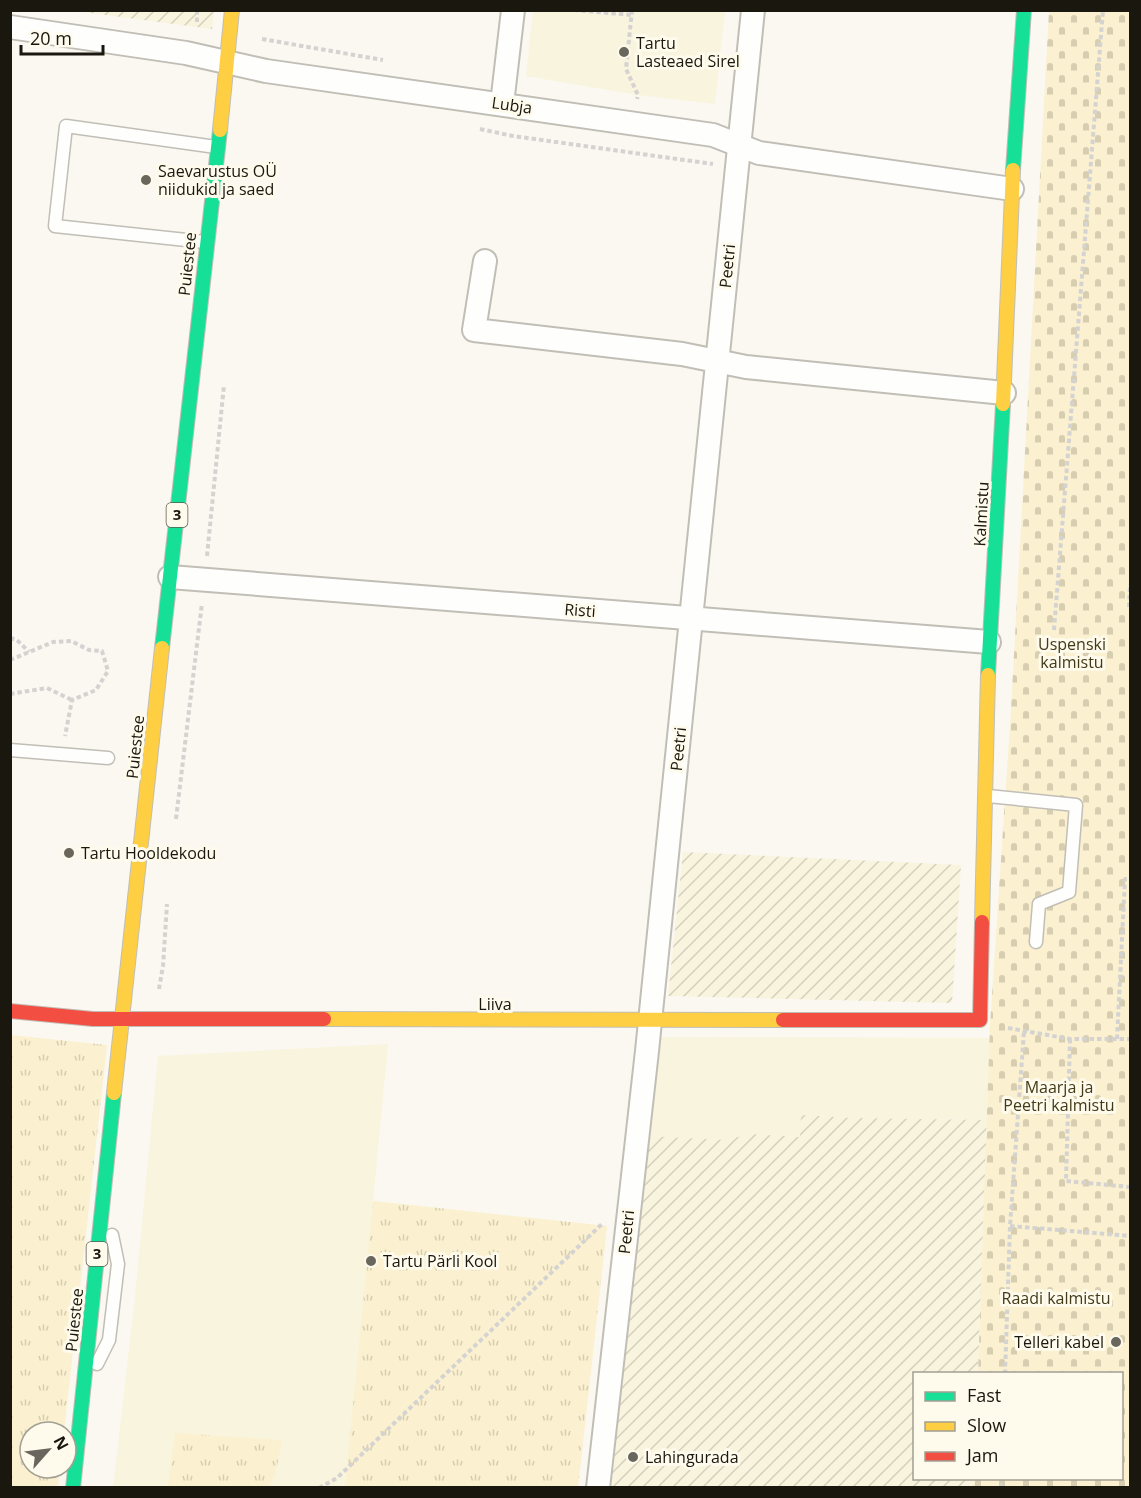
<svg xmlns="http://www.w3.org/2000/svg" width="1141" height="1498" viewBox="0 0 1141 1498" font-family="'Open Sans',sans-serif">
<style>
.built{fill:#f9f4de}
.industrial{fill:url(#industrial-furrows)}
.grass{fill:url(#grass-tufts)}
.cemetery{fill:url(#cemetery-stones)}
.lines{fill:none;stroke-linecap:round;stroke-linejoin:round}
.lane-casing{stroke:#c1beb6;stroke-width:15}
.street-casing{stroke:#c1beb6;stroke-width:26}
.fast-casing{stroke:#c1beb6;stroke-width:16}
.slow-casing{stroke:#c1beb6;stroke-width:16}
.jam-casing{stroke:#c1beb6;stroke-width:16}
.path{stroke:#d4d3d1;stroke-width:4;stroke-dasharray:4.5 3;stroke-linecap:butt}
.lane{stroke:#fefefd;stroke-width:12}
.street{stroke:#fefefd;stroke-width:22}
.fast{stroke:#16e098;stroke-width:14}
.slow{stroke:#ffcf43;stroke-width:14}
.jam{stroke:#f24e42;stroke-width:14}
.poi-dot{fill:#68665d;stroke:#fefaec;stroke-width:2}
.labels{text-anchor:middle;stroke-width:6;stroke-linejoin:round;paint-order:stroke}
.shield{fill:#fefaec;stroke:#5e5b51;stroke-width:1.5}
.shield-label{font-size:15px;font-weight:bold;fill:#19170e}
.poi-label{font-size:16px;fill:#19170e;stroke:#fefaec;text-anchor:start}
.street-label{font-size:16px;fill:#19170e;stroke:#fefaec}
.park-label{font-size:16px;fill:#433a18;stroke:#fefaec}
</style>
<defs>
<pattern id="industrial-furrows" width="10" height="10" patternUnits="userSpaceOnUse" patternTransform="scale(1.5)"><rect width="10" height="10" fill="#f9f4de"/><path d="M-1 1l2-2M0 10L10 0M9 11l2-2" fill="none" stroke="#d5d0bd"/></pattern>
<pattern id="grass-tufts" width="24" height="20" patternUnits="userSpaceOnUse" patternTransform="scale(1.5)"><rect width="24" height="20" fill="#fbf1d0"/><path d="M3 7l-1-3M5 7V3M7 7l1-3M15 17l-1-3M17 17v-4M19 17l1-3" fill="none" stroke="#d7ceb1"/></pattern>
<pattern id="cemetery-stones" width="16" height="16" patternUnits="userSpaceOnUse" patternTransform="scale(1.5)"><rect width="16" height="16" fill="#fbf1d0"/><path d="M2 7V4a2 2 0 0 1 4 0v3zM10 15v-3a2 2 0 0 1 4 0v3z" fill="#d7ceb1"/></pattern>
</defs>
<rect width="100%" height="100%" fill="#faf8f0"/>
<!-- built -->
<g class="built">
<polygon points="533,11 725,11 715,104 638,95 526,76"/>
<polygon points="659,1037 990,1038 987,1120 854,1118 802,1115 800,1137 752,1134 724,1140 649,1136"/>
<polygon points="388,1044 373,1201 607,1226 578,1487 113,1488 135,1297 158,1056"/>
</g>
<!-- industrial -->
<g class="industrial">
<polygon points="75,11 214,10 214,11 212,29"/>
<polygon points="683,852 961,865 952,1003 668,996"/>
<polygon points="801,1115 854,1118 987,1120 978,1373 914,1374 914,1478 974,1479 974,1487 610,1488 649,1136 724,1140 752,1134 800,1137"/>
</g>
<!-- grass -->
<g class="grass">
<polygon points="11,1035 107,1045 64,1432 30,1432 30,1468 60,1468 58,1487 11,1488"/>
<polygon points="373,1201 607,1226 578,1487 345,1487"/>
<polygon points="175,1433 282,1440 275,1476 268,1487 168,1487"/>
</g>
<!-- cemetery -->
<polygon class="cemetery" points="1049,11 1130,11 1130,1487 974,1488 974,1479 1122,1478 1122,1374 978,1373 990,1025 1011,709"/>
<g class="lines">
<defs>
<g id="lane">
<polyline points="205,242 55,226 66,126 216,147"/>
<polyline points="10,750 108,758"/>
<polyline points="988,796 1076,805 1069,892 1039,904 1036,942"/>
<polyline points="97,1364 109,1340 118,1264 112,1235"/>
</g>
<g id="street">
<polyline points="10,27 186,53 266,71 713,135 759,153 1012,189"/>
<polyline points="502,104 513,10"/>
<polyline points="485,261 474,330 682,354 746,367 1004,393"/>
<polyline points="170,577 989,642"/>
<polyline points="598,1488 647,1051 753,10"/>
</g>
<g id="fast">
<polyline points="1013,170 1024,10"/>
<polyline points="162,648 220,130"/>
<polyline points="988,675 1003,404"/>
<polyline points="73,1488 114,1093"/>
</g>
<g id="slow">
<polyline points="220,130 232,10"/>
<polyline points="1003,404 1013,170"/>
<polyline points="982,922 988,675"/>
<polyline points="324,1019 783,1020"/>
<polyline points="114,1093 162,648"/>
</g>
<g id="jam">
<polyline points="10,1011 93,1019 324,1019"/>
<polyline points="783,1020 980,1020 982,922"/>
</g>
</defs>
<!-- lane casing -->
<use href="#lane" class="lane-casing"/>
<!-- street casing -->
<use href="#street" class="street-casing"/>
<!-- fast casing -->
<use href="#fast" class="fast-casing"/>
<!-- slow casing -->
<use href="#slow" class="slow-casing"/>
<!-- jam casing -->
<use href="#jam" class="jam-casing"/>
<!-- path -->
<g class="path">
<polyline points="197,10 197,22"/>
<polyline points="574,10 632,15"/>
<polyline points="632,10 626,69 638,95 637,99"/>
<polyline points="262,39 383,60"/>
<polyline points="480,129 513,136 713,164"/>
<polyline points="207,556 224,385"/>
<polyline points="1129,607 1130,584"/>
<polyline points="1054,630 1103,10"/>
<polyline points="10,638 17,640 29,652"/>
<polyline points="10,660 53,642 71,641 89,650 102,651 108,671 96,690 72,700 65,736"/>
<polyline points="10,694 47,688 72,700"/>
<polyline points="176,819 202,603"/>
<polyline points="159,989 163,966 167,904"/>
<polyline points="1008,1028 1070,1039 1130,1039"/>
<polyline points="1070,1039 1066,1181 1130,1187"/>
<polyline points="1117,1039 1125,879 1130,879"/>
<polyline points="1010,1226 1130,1236"/>
<polyline points="1005,1374 1010,1226 1024,1031"/>
<polyline points="319,1488 337,1478 603,1223"/>
<polyline points="1001,1488 1001,1478"/>
</g>
<!-- lane -->
<use href="#lane" class="lane"/>
<!-- street -->
<use href="#street" class="street"/>
<!-- fast -->
<use href="#fast" class="fast"/>
<!-- slow -->
<use href="#slow" class="slow"/>
<!-- jam -->
<use href="#jam" class="jam"/>
</g>
<!-- markers -->
<g class="poi-dot">
<circle cx="624" cy="52" r="6"/>
<circle cx="146" cy="180" r="6"/>
<circle cx="69" cy="853" r="6"/>
<circle cx="371" cy="1261" r="6"/>
<circle cx="1116" cy="1342" r="6"/>
<circle cx="633" cy="1457" r="6"/>
</g>
<g class="labels">
<!-- shield labels -->
<g class="shield">
<rect x="166.5" y="503" width="21" height="24" rx="4.5"/>
<rect x="86.5" y="1242" width="21" height="24" rx="4.5"/>
</g>
<g class="shield-label">
<text x="177" y="520">3</text>
<text x="97" y="1259">3</text>
</g>
<!-- poi labels -->
<g class="poi-label">
<text x="636" y="49">Tartu<tspan x="636" dy="18">Lasteaed Sirel</tspan></text>
<text x="158" y="177">Saevarustus OÜ<tspan x="158" dy="18">niidukid ja saed</tspan></text>
<text x="81" y="859">Tartu Hooldekodu</text>
<text x="383" y="1267">Tartu Pärli Kool</text>
<text x="1104" y="1348" text-anchor="end">Telleri kabel</text>
<text x="645" y="1463">Lahingurada</text>
</g>
<!-- street labels -->
<g class="street-label">
<text transform="translate(512 105) rotate(8)" y="6">Lubja</text>
<text transform="translate(187 264) rotate(-84)" y="6">Puiestee</text>
<text transform="translate(727 266) rotate(-84)" y="6">Peetri</text>
<text transform="translate(981 514) rotate(-87)" y="6">Kalmistu</text>
<text transform="translate(580 610) rotate(4)" y="6">Risti</text>
<text transform="translate(135 747) rotate(-84)" y="6">Puiestee</text>
<text transform="translate(678 749) rotate(-84)" y="6">Peetri</text>
<text x="495" y="1010">Liiva</text>
<text transform="translate(626 1232) rotate(-84)" y="6">Peetri</text>
<text transform="translate(74 1320) rotate(-84)" y="6">Puiestee</text>
</g>
<!-- park labels -->
<g class="park-label">
<text x="1072" y="650">Uspenski<tspan x="1072" dy="18">kalmistu</tspan></text>
<text x="1059" y="1093">Maarja ja<tspan x="1059" dy="18">Peetri kalmistu</tspan></text>
<text x="1056" y="1304">Raadi kalmistu</text>
</g>
</g>
<!-- border -->
<rect width="1141" height="1498" fill="none" stroke="#19170e" stroke-width="24"/>
<!-- legend -->
<rect x="913" y="1372" width="210" height="108" fill="#fefaec" stroke="#a29f93" stroke-width="1.5"/>
<rect x="925" y="1392" width="30" height="9" fill="#16e098" stroke="#a29f93" stroke-width="1.5"/>
<text x="967" y="1402" font-size="18" fill="#19170e">Fast</text>
<rect x="925" y="1422" width="30" height="9" fill="#ffcf43" stroke="#a29f93" stroke-width="1.5"/>
<text x="967" y="1432" font-size="18" fill="#19170e">Slow</text>
<rect x="925" y="1452" width="30" height="9" fill="#f24e42" stroke="#a29f93" stroke-width="1.5"/>
<text x="967" y="1462" font-size="18" fill="#19170e">Jam</text>
<!-- north arrow -->
<g transform="translate(48 1450) rotate(62)"><circle r="28" fill="#fefaec" stroke="#a29f93" stroke-width="1.5"/>
<path d="M0-4.5L10 22L0 15L-10 22Z" fill="#68665d"/>
<text y="-9" font-size="16" font-weight="bold" text-anchor="middle" fill="#19170e">N</text>
</g>
<!-- scale -->
<path d="M21 45v9h82v-9" fill="none" stroke="#19170e" stroke-width="3"/>
<text x="30" y="45" font-size="18" fill="#19170e" stroke="#fefaec" stroke-width="4.5" paint-order="stroke">20 m</text>
</svg>
